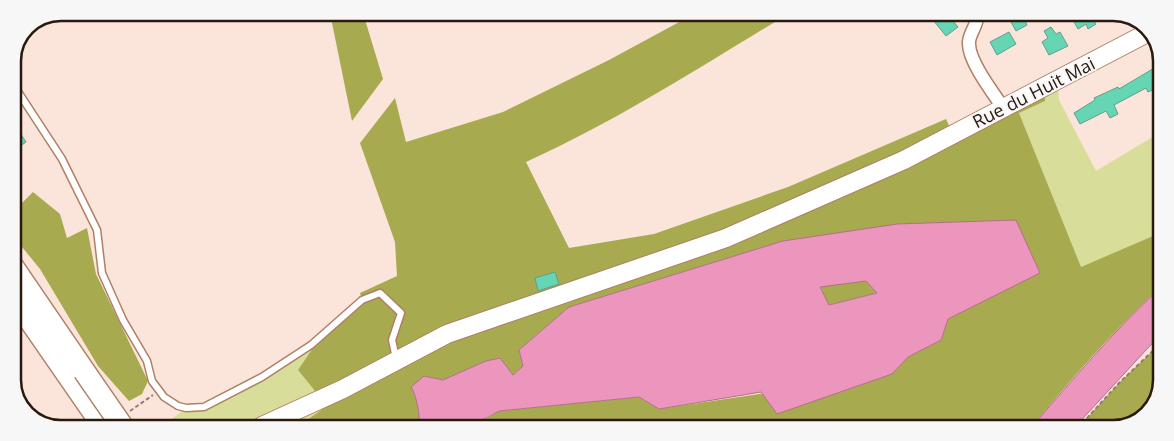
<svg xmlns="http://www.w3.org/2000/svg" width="1174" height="441" viewBox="0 0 1174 441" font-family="'Open Sans',sans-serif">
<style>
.green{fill:#d9dd9a}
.forest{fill:#a7aa4f}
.water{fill:#ec95bd;stroke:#b27088;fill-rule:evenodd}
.building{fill:#65d5b3;stroke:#629e8a}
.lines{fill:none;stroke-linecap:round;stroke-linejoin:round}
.lane-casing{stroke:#af8065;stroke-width:9}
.street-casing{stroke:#af8065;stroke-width:15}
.secondary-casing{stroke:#af8065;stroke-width:20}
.highway-casing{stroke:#af8065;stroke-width:24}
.path{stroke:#907c71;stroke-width:2;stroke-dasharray:4 2.5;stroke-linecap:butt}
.lane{stroke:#fff;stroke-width:6}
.street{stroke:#fff;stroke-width:12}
.secondary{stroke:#fff;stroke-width:18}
.highway{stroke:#fff;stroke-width:21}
.highway-bridge-casing{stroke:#af8065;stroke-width:24;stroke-linecap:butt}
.highway-bridge{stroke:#fff;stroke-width:21}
.labels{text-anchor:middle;stroke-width:4;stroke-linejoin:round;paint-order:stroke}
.street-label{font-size:18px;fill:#2b190e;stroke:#f7f7f7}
.rim{fill:none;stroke:#2b190e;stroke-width:2.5}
</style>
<rect width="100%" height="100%" fill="#fbe5da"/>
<!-- green -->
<g class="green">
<polygon points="1058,88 1059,100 1096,171 1161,132 1160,233 1081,268 1019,113 1045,101 1045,96"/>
<polygon points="321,336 298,370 315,391 324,408 303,423 305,426 283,426 284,424 262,426 155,426 169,421 186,408 204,407 262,377"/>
</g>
<!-- forest -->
<g class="forest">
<polygon points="330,13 363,13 383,79 352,121"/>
<path d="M694 14H788C702 66 617 121 526 162L569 248 654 234 788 187 946 119 954 136 1045 96V101L1019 113 1081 267 1160 233V288C1113 331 1071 379 1031 428L466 427 481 422 499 411 639 397 659 409 892 374 908 357 941 340 948 319 783 241 569 307 519 350 523 366 513 375 500 358 486 361 443 380 424 376 412 388C416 394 420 414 419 422L455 427 305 426 303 423 324 408 315 391 298 370 321 336 362 300 360 293 397 276 395 242 360 143 395 98 406 142 503 112 609 60Z"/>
<polygon points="33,192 60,214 67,238 87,228 96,274 148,381 142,394 129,401 98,366 40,269 13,236 13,212"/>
<polygon points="866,281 877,293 828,305 820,286"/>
<polygon points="1159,345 1159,396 1140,420 1113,428 1078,428 1120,382"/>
</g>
<!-- water -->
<g class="water">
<path d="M1016 220 1040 273 948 319 941 340 908 357 892 374 777 414 761 392 659 409 639 397 499 411C465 431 456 427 419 422 420 414 416 394 411 387L424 376 443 380 486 361 500 358 513 375 523 366 519 350 569 307 783 241 897 224ZM866 281 877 293 829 305 820 287Z"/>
<path d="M1160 288 1159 336 1074 428H1031C1072 380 1113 332 1160 288Z"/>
</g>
<!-- building -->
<g class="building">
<polygon points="929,15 948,15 958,27 946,36"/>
<polygon points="1007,15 1022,15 1027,25 1016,31"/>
<polygon points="1070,15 1102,15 1093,20 1096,24 1088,29 1086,24 1078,29"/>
<polygon points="1051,27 1056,34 1060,32 1068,46 1049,55 1042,42 1048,38 1044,31"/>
<polygon points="1009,32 1016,44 997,55 990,42"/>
<polygon points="1161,64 1161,86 1148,92 1146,88 1114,105 1118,114 1110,118 1106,111 1080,124 1074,113 1095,100 1094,98 1118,87 1119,89"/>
<polygon points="13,122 26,142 13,151"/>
<polygon points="555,272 559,284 538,291 535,278"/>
</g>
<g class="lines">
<defs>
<polyline id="lane" points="13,84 62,159 97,230 102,273 123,320 147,361 152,381 164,397 178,406 186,408 204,407 262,377 311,345 362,300 380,293 401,313 392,340 396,358"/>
<path id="street" d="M977 15C978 26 968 34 969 44 969 62 994 94 1004 109"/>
<polyline id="secondary" points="262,426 343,389 447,334 726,238 904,160 1151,31"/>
<g id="highway">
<polyline points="13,267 84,371"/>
<polyline points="13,296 103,426"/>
</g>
</defs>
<!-- lane casing -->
<use href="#lane" class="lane-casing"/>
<!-- street casing -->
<use href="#street" class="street-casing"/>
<!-- secondary casing -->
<use href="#secondary" class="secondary-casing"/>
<!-- highway casing -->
<use href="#highway" class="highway-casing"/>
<!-- path -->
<g class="path">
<polyline points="130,411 153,395"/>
<polyline points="1078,428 1120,382 1159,345"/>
</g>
<!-- lane -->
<use href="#lane" class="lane"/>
<!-- street -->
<use href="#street" class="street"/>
<!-- secondary -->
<use href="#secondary" class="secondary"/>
<!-- highway -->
<use href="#highway" class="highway"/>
<defs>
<polyline id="highway-bridge" points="84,371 122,426"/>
</defs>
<!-- highway-bridge casing -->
<use href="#highway-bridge" class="highway-bridge-casing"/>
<!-- highway-bridge -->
<use href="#highway-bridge" class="highway-bridge"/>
</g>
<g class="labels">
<!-- street labels -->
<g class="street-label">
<text transform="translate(1034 93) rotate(-27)" y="6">Rue du Huit Mai</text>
</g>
</g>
<!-- crop -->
<path d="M0 0H1174V441H0ZM61 21H1113A40 40 0 0 1 1153 61V380A40 40 0 0 1 1113 420H61A40 40 0 0 1 21 380V61A40 40 0 0 1 61 21Z" fill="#f7f7f7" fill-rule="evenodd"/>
<path class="rim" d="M61 21H1113A40 40 0 0 1 1153 61V380A40 40 0 0 1 1113 420H61A40 40 0 0 1 21 380V61A40 40 0 0 1 61 21Z"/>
</svg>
